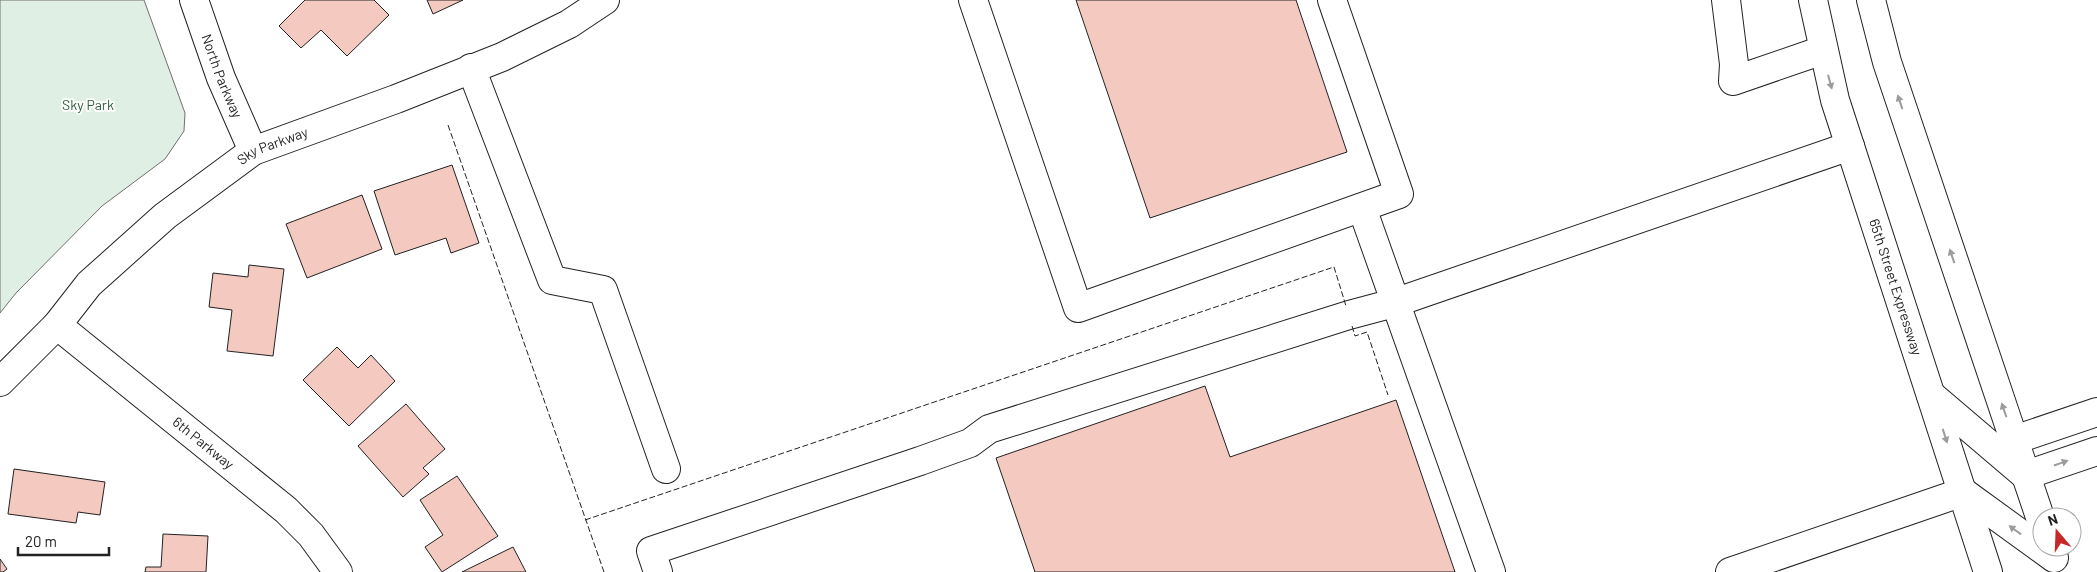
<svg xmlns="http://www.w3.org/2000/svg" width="2097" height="572" viewBox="0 0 2097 572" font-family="Barlow,sans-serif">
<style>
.green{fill:#e0efe3;stroke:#6f6f6f}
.building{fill:#f3c9c0;stroke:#222}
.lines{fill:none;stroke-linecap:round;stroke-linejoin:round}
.minor-casing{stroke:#222;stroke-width:30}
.major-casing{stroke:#222;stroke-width:30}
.minor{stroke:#fff;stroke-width:28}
.major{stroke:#fff;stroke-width:28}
.fence{stroke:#222;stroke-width:1;stroke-dasharray:6 2.5;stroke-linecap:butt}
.oneway{fill:#9c9c9c}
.labels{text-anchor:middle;stroke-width:4;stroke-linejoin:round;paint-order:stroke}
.street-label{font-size:14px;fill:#222;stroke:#fff}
.park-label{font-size:14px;fill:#2f5e38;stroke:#fff}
</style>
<rect width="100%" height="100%" fill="#fff"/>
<!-- green -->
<polygon class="green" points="0,0 144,0 185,113 184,131 165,159 102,206 16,293 0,313"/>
<!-- building -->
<g class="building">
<polygon points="305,0 374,0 389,15 347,56 321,30 301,48 279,26"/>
<polygon points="427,0 463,0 433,14"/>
<polygon points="1076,0 1296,0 1347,152 1150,218"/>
<polygon points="452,165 479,243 451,253 446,238 395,255 374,191"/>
<polygon points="362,195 382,249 307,278 286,224"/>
<polygon points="249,265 284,269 273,356 227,351 232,310 209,307 213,273 248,277"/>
<polygon points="337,347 358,368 371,355 395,381 349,426 303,380"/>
<polygon points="1205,386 1230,457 1396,400 1455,572 1035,572 996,458"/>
<polygon points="406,404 445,449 423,468 429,474 403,497 358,446"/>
<polygon points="14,469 105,482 100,515 78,512 76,523 8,514"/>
<polygon points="457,476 498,536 442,572 425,547 443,535 420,500"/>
<polygon points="163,534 208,536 206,572 145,572 146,567 161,567"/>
<polygon points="513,547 526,572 462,572"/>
<polygon points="0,559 7,569 3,572 0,572"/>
</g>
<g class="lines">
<defs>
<g id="minor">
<path id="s1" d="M194 0 221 78 253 151"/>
<polyline points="973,0 1078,308 1399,194 1332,0"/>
<polyline points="1726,0 1734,64 1733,81 1823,50"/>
<polyline points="471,68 552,280 603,290 666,469"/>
<polyline points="1362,208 1491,572"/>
<path id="s2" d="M57 325 286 510 311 535 338 572"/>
<path id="s3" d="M0 382 57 325 89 284 165 216 253 151 396 99 502 57 569 24 605 0"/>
<polyline points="2014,440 2097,412"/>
<polyline points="2026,475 2097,451"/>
<polyline points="658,572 651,551 920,461 970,443 989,429 1349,315 1394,303 1850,146"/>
<polyline points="1730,572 1963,492"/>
</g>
<g id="major">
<path id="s4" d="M1813 0 1835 100 1988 572"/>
<polyline points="1871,0 1887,62 2042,523"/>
<polyline points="1931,395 2025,475"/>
<polyline points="1963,492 2054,558"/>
</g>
</defs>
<!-- minor casing -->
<use href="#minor" class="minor-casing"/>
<!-- major casing -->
<use href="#major" class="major-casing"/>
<!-- minor -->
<use href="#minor" class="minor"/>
<!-- major -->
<use href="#major" class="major"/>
<!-- fence -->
<g class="fence">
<polyline points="448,125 604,572"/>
<polyline points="1352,326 1355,336 1367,332 1388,395"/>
<polyline points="585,520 1334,267 1346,306"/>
</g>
</g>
<!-- one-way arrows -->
<defs><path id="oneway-solid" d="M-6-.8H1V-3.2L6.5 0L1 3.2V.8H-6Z" transform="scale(1.25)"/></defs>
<g class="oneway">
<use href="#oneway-solid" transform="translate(1830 82) rotate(75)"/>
<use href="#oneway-solid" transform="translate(1900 102) rotate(-109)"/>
<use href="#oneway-solid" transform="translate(1952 256) rotate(-109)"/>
<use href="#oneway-solid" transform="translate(2004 410) rotate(-109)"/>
<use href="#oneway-solid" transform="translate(1945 436) rotate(72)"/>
<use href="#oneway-solid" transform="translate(2061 463) rotate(-19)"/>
<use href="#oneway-solid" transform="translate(2015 530) rotate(-144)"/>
</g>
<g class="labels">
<!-- street labels -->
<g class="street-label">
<text dy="5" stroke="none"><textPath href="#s1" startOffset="81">North Parkway</textPath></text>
<text dy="5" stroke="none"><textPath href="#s3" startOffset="364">Sky Parkway</textPath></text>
<text dy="5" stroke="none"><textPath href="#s4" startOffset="299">65th Street Expressway</textPath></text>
<text dy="5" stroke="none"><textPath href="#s2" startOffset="188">6th Parkway</textPath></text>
</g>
<!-- park labels -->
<g class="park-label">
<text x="88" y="110">Sky Park</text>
</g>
</g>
<!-- north arrow -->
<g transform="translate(2057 532) rotate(341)"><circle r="24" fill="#ffffff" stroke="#a7a7a7"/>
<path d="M0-4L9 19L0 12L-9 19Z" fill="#c62828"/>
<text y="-8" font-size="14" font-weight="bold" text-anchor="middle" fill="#222222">N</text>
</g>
<!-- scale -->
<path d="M18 547v8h91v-8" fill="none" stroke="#222222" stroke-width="2.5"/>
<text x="25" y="547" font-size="15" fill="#222222" stroke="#ffffff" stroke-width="4" paint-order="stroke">20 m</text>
</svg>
